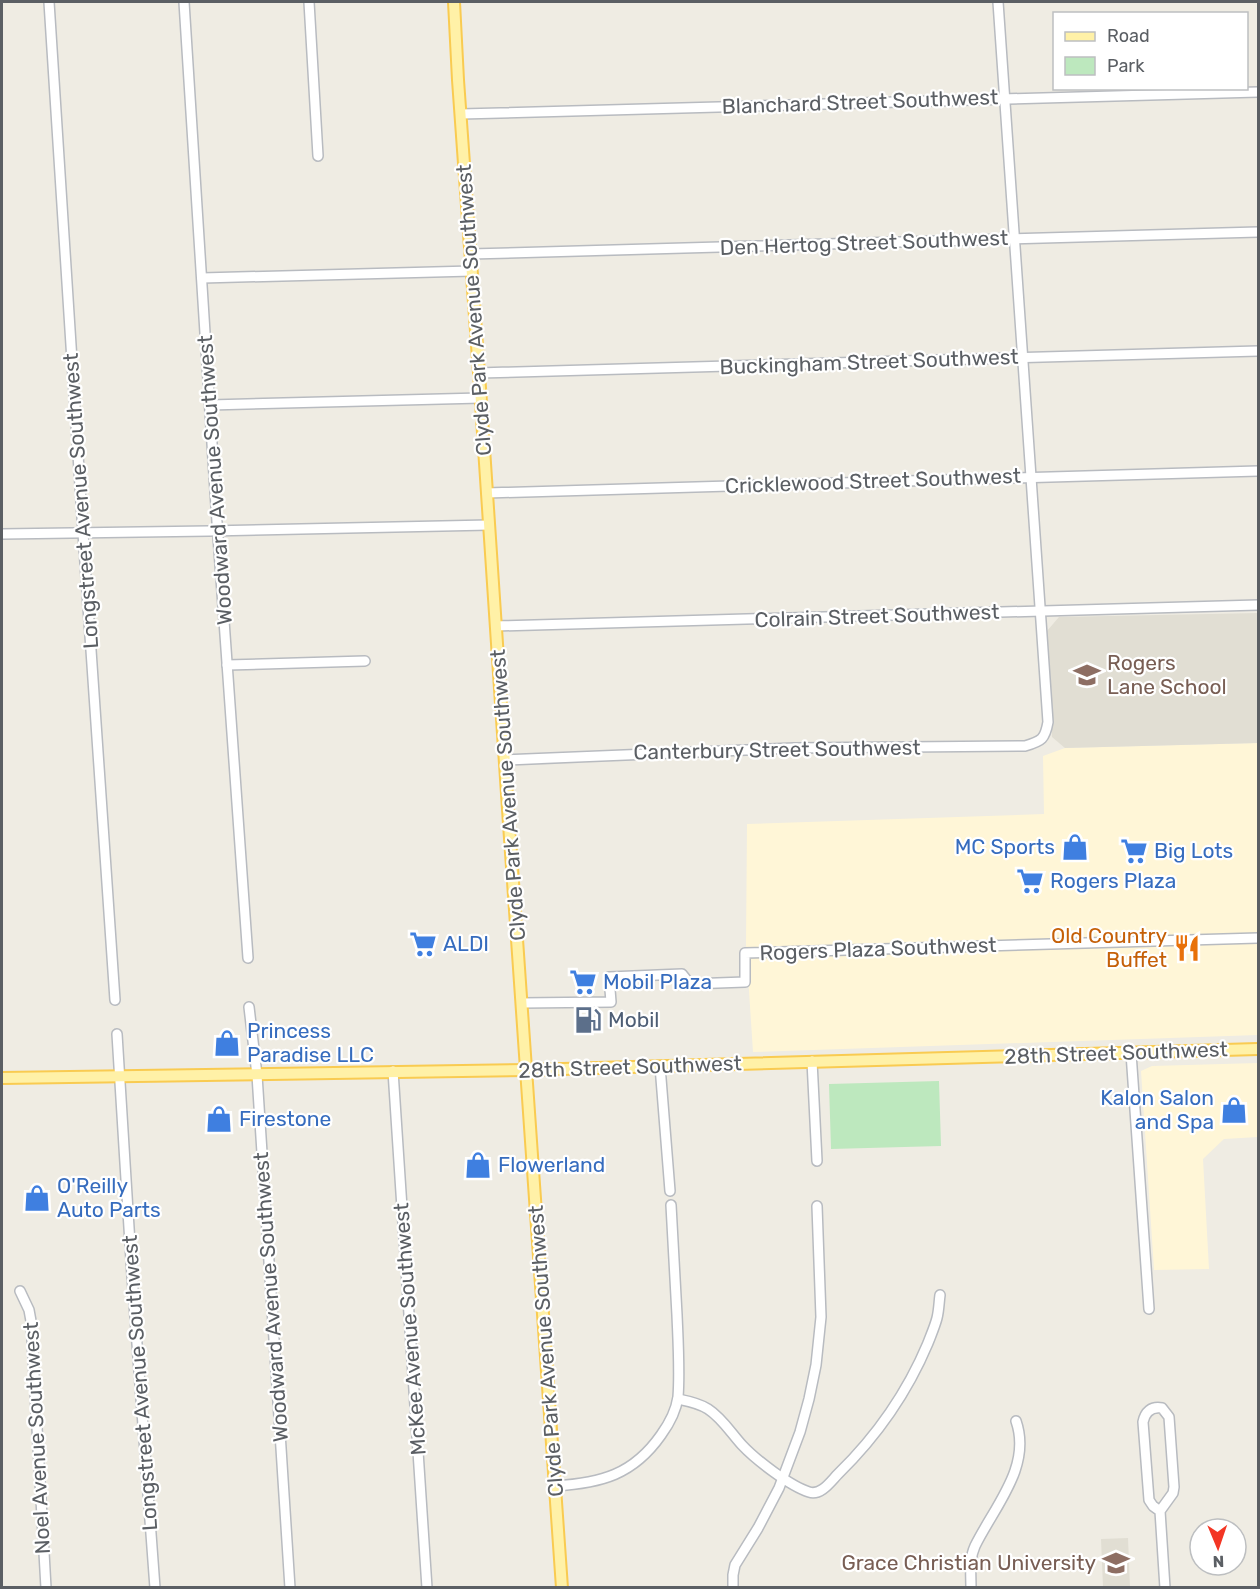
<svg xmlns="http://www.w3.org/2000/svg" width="1260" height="1589" viewBox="0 0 1260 1589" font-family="Rubik,sans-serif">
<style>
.commercial{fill:#fff6d7}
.education{fill:#e1ded3}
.green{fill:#bde8be}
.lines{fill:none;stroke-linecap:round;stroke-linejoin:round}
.minor-casing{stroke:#b8bbc0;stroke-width:12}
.major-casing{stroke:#f9cb51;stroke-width:14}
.minor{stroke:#fff;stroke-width:9}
.major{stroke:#fff1a7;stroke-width:10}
.labels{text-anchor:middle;stroke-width:4.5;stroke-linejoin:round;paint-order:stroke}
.street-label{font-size:21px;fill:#5b5f64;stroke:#fff}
.education-label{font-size:21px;fill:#785e54;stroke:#fff;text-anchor:start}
.shop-label{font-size:21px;fill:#366cbe;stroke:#fff;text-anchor:start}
.food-label{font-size:21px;fill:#c56008;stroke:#fff;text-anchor:end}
.service-label{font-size:21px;fill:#4e5e75;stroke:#fff;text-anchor:start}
</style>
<rect width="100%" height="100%" fill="#efece3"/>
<!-- commercial -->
<g class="commercial">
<polygon points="1258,743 1258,1035 753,1052 746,945 747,824 1044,814 1043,756 1065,748"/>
<polygon points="1258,1063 1258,1137 1224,1139 1203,1159 1209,1269 1154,1270 1141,1071 1152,1066"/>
</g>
<!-- education -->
<g class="education">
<polygon points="1258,613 1258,743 1065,748 1052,737 1047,631 1059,617"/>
<polygon points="1128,1538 1130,1587 1103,1587 1101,1539"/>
</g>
<!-- green -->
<polygon class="green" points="939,1081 941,1146 831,1149 829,1084"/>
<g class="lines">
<defs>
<g id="minor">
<polyline points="49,2 84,548 115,1000"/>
<polyline points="184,2 217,522 248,958"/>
<polyline points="309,2 318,156"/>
<polyline points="461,114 1258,92"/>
<polyline points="470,254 1258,232"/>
<polyline points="202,278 472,271"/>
<polyline points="479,373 1258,351"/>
<polyline points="210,405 481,398"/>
<polyline points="487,493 1258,471"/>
<polyline points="2,534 209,531 489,525"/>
<polyline points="496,626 1258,605"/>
<polyline points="227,665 365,661"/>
<path d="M505 760 794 748 1025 746C1042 741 1045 739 1048 722L998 2"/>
<polyline points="522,1003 611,1002 609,977 682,974 690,984 745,982 745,953 1258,938"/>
<polyline points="249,1007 257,1075 290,1588"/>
<polyline points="117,1034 132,1276 155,1588"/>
<polyline points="1131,1053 1149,1309"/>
<polyline points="812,1061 817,1161"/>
<polyline points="660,1066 670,1191"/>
<polyline points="393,1071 427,1588"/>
<polyline points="20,1291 29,1310 31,1321 46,1588"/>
<path d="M678 1399C688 1401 699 1403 708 1409 722 1418 731 1433 742 1445 756 1460 790 1486 809 1492 821 1496 831 1481 838 1474 877 1436 907 1393 928 1343 931 1335 935 1326 937 1318 939 1310 939 1302 940 1295"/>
<path d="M555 1486C601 1483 633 1475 661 1435 669 1424 676 1411 678 1397 680 1372 678 1340 677 1315 675 1278 673 1242 671 1205"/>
<path d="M1160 1511 1153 1506 1149 1500 1143 1422C1145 1412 1151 1406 1162 1408L1169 1417 1174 1487 1173 1493 1160 1511 1165 1588"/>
<polyline points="733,1588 733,1575 735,1565 758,1528 779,1488 800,1432 809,1399 816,1365 821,1317 817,1206"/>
<path d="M971 1588C971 1574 969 1559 975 1546 994 1507 1032 1467 1016 1421"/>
</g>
<g id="major">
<polyline points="454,2 458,80 479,373 509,824 562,1588"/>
<polyline points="2,1078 527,1070 1258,1049"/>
</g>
</defs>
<!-- minor casing -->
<use href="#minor" class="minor-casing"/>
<!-- major casing -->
<use href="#major" class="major-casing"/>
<!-- minor -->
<use href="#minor" class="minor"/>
<!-- major -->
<use href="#major" class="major"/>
</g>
<!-- icons -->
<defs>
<symbol id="school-bare" viewBox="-9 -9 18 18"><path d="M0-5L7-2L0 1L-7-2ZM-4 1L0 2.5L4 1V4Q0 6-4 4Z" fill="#8d6e63" stroke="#fff" stroke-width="2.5" paint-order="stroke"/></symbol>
<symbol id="shop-bare" viewBox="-9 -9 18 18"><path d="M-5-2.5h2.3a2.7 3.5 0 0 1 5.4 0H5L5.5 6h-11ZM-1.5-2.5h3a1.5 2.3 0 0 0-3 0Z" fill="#3f7fe0" stroke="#fff" stroke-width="2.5" paint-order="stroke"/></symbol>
<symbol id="supermarket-bare" viewBox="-9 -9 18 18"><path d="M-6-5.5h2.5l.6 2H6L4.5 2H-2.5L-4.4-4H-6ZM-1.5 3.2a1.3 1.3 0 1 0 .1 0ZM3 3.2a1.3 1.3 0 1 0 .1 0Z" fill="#3f7fe0" stroke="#fff" stroke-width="2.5" paint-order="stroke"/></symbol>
<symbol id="restaurant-bare" viewBox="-9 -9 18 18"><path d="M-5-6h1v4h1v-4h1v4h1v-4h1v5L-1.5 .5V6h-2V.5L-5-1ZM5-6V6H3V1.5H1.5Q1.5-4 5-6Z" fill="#e8710a" stroke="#fff" stroke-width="2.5" paint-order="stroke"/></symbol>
<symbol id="fuel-bare" viewBox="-9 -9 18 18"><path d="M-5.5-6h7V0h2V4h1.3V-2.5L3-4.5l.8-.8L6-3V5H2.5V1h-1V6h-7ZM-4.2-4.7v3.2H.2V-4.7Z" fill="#5c6f8a" stroke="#fff" stroke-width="2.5" paint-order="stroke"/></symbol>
<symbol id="university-bare" viewBox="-9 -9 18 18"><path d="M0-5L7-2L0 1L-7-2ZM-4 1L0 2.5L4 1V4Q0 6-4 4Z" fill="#8d6e63" stroke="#fff" stroke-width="2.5" paint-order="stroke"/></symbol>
</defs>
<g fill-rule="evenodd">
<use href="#school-bare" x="1068" y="656" width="38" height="38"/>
<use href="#shop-bare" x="1056" y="828" width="38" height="38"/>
<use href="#supermarket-bare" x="1115" y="832" width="38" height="38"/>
<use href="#supermarket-bare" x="1011" y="862" width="38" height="38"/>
<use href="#supermarket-bare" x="404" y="925" width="38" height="38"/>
<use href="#restaurant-bare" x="1168" y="929" width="38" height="38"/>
<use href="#supermarket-bare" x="564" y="963" width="38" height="38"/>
<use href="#fuel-bare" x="569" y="1001" width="38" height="38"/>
<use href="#shop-bare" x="208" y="1024" width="38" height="38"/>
<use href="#shop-bare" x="1215" y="1091" width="38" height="38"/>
<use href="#shop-bare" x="200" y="1100" width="38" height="38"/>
<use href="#shop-bare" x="459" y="1146" width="38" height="38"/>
<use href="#shop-bare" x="18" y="1179" width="38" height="38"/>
<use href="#university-bare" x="1097" y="1544" width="38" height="38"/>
</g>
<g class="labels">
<!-- street labels -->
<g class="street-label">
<text transform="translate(860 102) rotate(-2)" y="7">Blanchard Street Southwest</text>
<text transform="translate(864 243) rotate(-2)" y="7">Den Hertog Street Southwest</text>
<text transform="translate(474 310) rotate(-94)" y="7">Clyde Park Avenue Southwest</text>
<text transform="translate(869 362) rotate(-2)" y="7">Buckingham Street Southwest</text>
<text transform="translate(215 480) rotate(-94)" y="7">Woodward Avenue Southwest</text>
<text transform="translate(873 481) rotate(-2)" y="7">Cricklewood Street Southwest</text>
<text transform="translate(81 501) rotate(-94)" y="7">Longstreet Avenue Southwest</text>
<text transform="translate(877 616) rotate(-2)" y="7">Colrain Street Southwest</text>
<text transform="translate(777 750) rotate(-1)" y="7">Canterbury Street Southwest</text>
<text transform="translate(508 795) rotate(-94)" y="7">Clyde Park Avenue Southwest</text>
<text transform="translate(878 949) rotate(-2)" y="7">Rogers Plaza Southwest</text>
<text transform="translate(1116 1053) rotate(-2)" y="7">28th Street Southwest</text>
<text transform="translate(630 1067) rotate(-2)" y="7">28th Street Southwest</text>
<text transform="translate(271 1297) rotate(-94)" y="7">Woodward Avenue Southwest</text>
<text transform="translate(410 1329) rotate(-94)" y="7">McKee Avenue Southwest</text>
<text transform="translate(546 1351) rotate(-94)" y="7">Clyde Park Avenue Southwest</text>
<text transform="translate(140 1383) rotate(-94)" y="7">Longstreet Avenue Southwest</text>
<text transform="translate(37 1438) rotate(-93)" y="7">Noel Avenue Southwest</text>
</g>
<!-- education labels -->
<g class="education-label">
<text x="1107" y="670">Rogers<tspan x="1107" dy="24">Lane School</tspan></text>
<text x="1096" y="1570" text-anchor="end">Grace Christian University</text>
</g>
<!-- shop labels -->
<g class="shop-label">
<text x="1055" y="854" text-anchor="end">MC Sports</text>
<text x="1154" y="858">Big Lots</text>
<text x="1050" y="888">Rogers Plaza</text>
<text x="443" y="951">ALDI</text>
<text x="603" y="989">Mobil Plaza</text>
<text x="247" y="1038">Princess<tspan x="247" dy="24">Paradise LLC</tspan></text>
<text x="1214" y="1105" text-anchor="end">Kalon Salon<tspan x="1214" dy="24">and Spa</tspan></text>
<text x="239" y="1126">Firestone</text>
<text x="498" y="1172">Flowerland</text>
<text x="57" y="1193">O'Reilly<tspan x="57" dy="24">Auto Parts</tspan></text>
</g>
<!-- food labels -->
<g class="food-label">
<text x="1167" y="943">Old Country<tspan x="1167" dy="24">Buffet</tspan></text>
</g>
<!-- service labels -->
<g class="service-label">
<text x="608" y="1027">Mobil</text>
</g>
</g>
<!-- border -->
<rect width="1260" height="1589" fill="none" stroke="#5b5f64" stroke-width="6"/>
<!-- legend -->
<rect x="1053" y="12" width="195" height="78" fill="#ffffff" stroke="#bdbfc1" stroke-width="1.5"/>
<rect x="1065" y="32" width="30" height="9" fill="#fff1a7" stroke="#bdbfc1" stroke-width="1.5"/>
<text x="1107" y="42" font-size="18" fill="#5b5f64">Road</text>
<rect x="1065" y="57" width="30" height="18" fill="#bde8be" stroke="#bdbfc1" stroke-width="1.5"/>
<text x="1107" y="72" font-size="18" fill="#5b5f64">Park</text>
<!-- north arrow -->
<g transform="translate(1218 1547) rotate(178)"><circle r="28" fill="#ffffff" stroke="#bdbfc1" stroke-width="1.5"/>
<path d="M0-4.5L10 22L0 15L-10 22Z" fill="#f33624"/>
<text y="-9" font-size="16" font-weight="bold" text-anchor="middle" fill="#5b5f64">N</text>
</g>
</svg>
